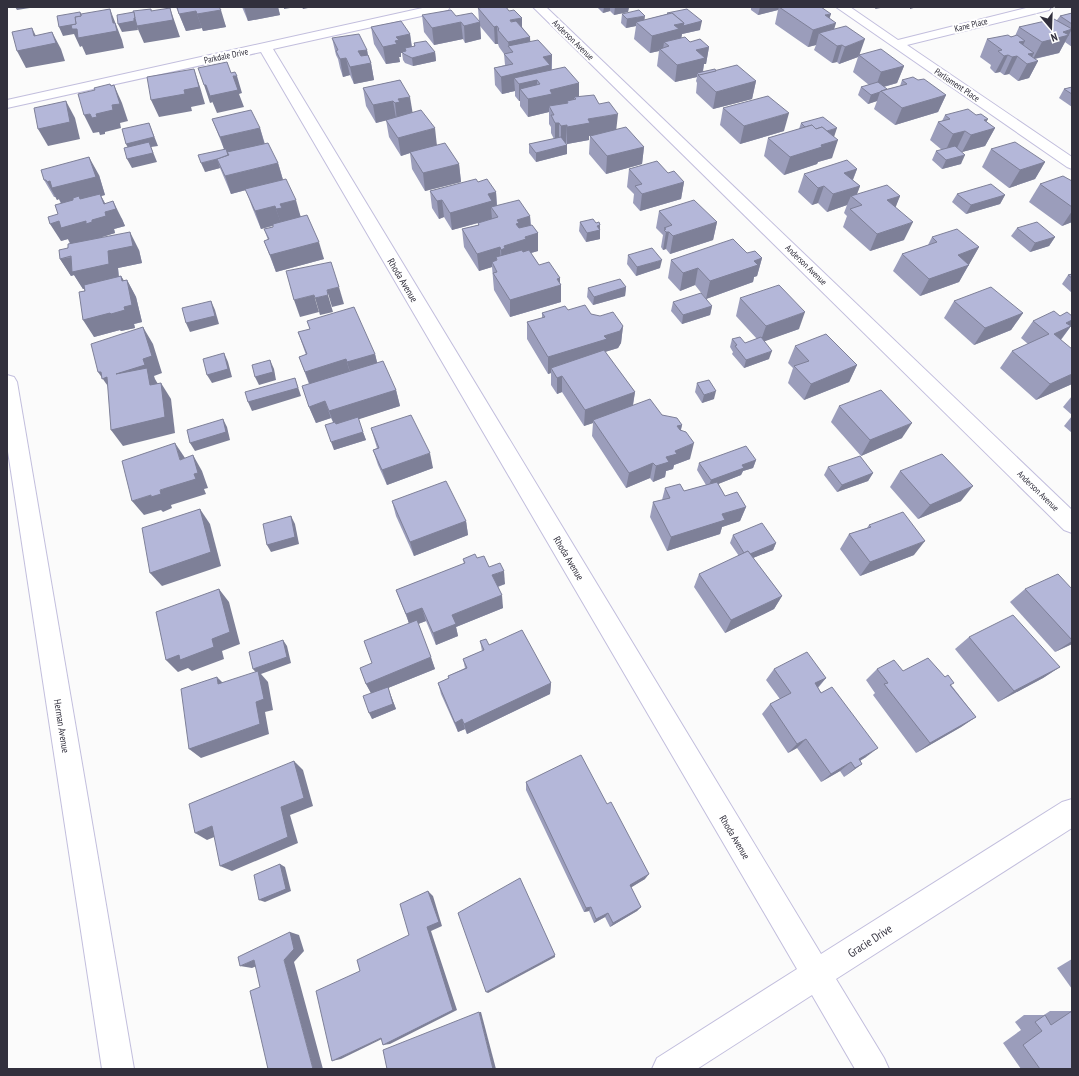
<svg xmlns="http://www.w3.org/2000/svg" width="1079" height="1076" viewBox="0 0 1079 1076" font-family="'PT Sans Narrow',sans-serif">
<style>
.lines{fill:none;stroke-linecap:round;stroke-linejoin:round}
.minor-casing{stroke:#c2bedd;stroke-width:2}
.minor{fill:#fff;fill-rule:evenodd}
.wall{fill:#9b9dbb}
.shaded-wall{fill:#7e8098}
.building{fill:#b4b7d9;stroke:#7e8098}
.labels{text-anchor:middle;stroke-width:4;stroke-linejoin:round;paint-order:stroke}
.far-street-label{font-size:9px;fill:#32303d;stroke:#fff}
.street-label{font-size:10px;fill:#32303d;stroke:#fff}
.near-street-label{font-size:12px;fill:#32303d;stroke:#fff}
</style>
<rect width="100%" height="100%" fill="#fbfbfb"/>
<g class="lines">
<defs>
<g id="minor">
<polygon points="427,7 450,7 448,10 444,11 273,49 821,954 1062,802 1072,799 1072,828 836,979 884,1058 889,1069 855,1069 812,995 697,1069 652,1069 657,1058 797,969 261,52 7,108 7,100"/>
<polygon points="533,7 546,7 1072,510 1072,533 1064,530"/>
<polygon points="836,7 850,7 898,40 1030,7 1051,7 1049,10 907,45 1072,157 1072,169 1067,167"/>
<polygon points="7,375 14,377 17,382 134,1069 102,1069 7,445"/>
</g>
</defs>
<!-- minor casing -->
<use href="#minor" class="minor-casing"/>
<!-- minor -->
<use href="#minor" class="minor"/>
</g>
<!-- wall -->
<g class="wall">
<polygon points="176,7 219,7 226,27 203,31 202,28 186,31"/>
<polygon points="242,7 278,7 280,15 248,21"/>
<polygon points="597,7 629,7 628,12 614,15 610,11 603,13"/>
<polygon points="750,7 821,7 829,19 834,29 860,55 904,66 897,83 884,87 887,89 900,86 902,80 918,80 946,95 938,112 895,125 874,109 877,101 868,104 858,95 861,87 869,85 853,72 858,57 839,64 837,62 832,63 814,50 816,45 808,47 775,24 778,10 758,15 751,10 751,8"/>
<polygon points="478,8 522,27 530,37 530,41 552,55 552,70 579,83 579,97 616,130 644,147 642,164 606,174 589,154 590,136 591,136 589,136 589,140 567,144 566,143 567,145 567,154 536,162 529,153 529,144 554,139 551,133 551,127 549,124 549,112 528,117 520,106 520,101 519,101 515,96 515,91 502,94 495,85 494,68 505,65 504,54 499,47 498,44 495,44 480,26 481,39 465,43 463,39 434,45 424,32 422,15 456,16 479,21"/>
<polygon points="667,13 700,30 682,34 681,38 690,42 709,47 706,64 704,64 703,72 716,71 756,81 752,99 713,109 696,93 697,83 696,81 697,77 675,82 657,66 659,51 650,53 634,39 636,26 626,28 621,23 622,14 644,20 667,14"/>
<polygon points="1072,13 1072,47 1065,42 1059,53 1035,59 1038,61 1029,78 1018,81 1009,74 1004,75 1000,72 995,73 990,68 991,65 980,57 987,39 1015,36 1019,27 1057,20 1060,16"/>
<polygon points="371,27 410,34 412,46 414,46 414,43 435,52 436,61 413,66 405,63 403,60 402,53 401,53 401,57 399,57 400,62 386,64 374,44"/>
<polygon points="332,38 367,50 368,55 371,63 374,80 354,84 350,75 343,77 340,68 338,59 336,55"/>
<polygon points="400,80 412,113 437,145 459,164 461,182 425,191 412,169 410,153 401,156 389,137 386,120 376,123 366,106 363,88"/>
<polygon points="1072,87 1072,107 1059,98 1064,89"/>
<polygon points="723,108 784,131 740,144 720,125"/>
<polygon points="945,115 986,122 995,128 985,146 962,152 961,164 942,169 932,160 936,151 942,150 930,140 938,122 942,121"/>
<polygon points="212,119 260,128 265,144 278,163 283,180 301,217 324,259 276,272 264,241 268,240 264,229 273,227 273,226 261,229 252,207 246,190 231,194 220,168 205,172 224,149"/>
<polygon points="801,123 834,137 832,158 818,162 817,164 784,175 764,156 768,138 799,129"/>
<polygon points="991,149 1045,162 1035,179 1009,188 982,167"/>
<polygon points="629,169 668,173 684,182 681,199 640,211 633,203 634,194 627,187"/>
<polygon points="857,169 853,180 860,186 857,194 900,196 895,207 904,240 870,251 843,227 847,216 844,213 847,205 827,212 818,203 812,205 798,192 804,174"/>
<polygon points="99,175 105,195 101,196 105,203 122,219 125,226 114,229 115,233 102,237 102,238 139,250 142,263 118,268 119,276 121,276 124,281 127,280 136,297 142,322 134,324 135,328 121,331 120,330 94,337 84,289 83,289 74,275 71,276 60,259 70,244 68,239 61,241 58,214 61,204 59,199 57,200 56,197 54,197 44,180"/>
<polygon points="1072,181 1072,222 1062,226 1029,202 1040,184"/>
<polygon points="478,182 496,192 497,206 530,216 531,225 538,233 538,251 531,253 539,265 560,278 560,283 561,285 561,302 510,317 494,290 492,267 479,271 464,247 462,229 478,225 478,223 452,230 444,217 439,219 432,208 430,191"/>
<polygon points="957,194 1005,195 1000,204 966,214 952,202"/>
<polygon points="659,211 717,222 713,240 670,254 666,249 663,250 661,247 663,235 656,228"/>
<polygon points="580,222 600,229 600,239 586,242 579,231"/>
<polygon points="1017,228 1055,237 1049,246 1030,252 1011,236"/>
<polygon points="932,237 979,247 959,282 920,296 893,271 902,254 928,245"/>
<polygon points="747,253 762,258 757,276 754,277 753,282 706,299 695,285 680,291 668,278 671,260"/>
<polygon points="628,255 660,268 636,276 627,264"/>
<polygon points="1072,274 1072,293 1062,284 1068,275"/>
<polygon points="626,287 625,296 593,305 587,297 588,288"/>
<polygon points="740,298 799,329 764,341 769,359 744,368 732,354 733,352 730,347 732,339 745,343 757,339 736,316"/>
<polygon points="954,301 1023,313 1011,330 974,345 944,318"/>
<polygon points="673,302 712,306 710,315 682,324 671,311"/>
<polygon points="568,310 591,314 623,326 621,343 618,348 605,352 635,392 633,406 662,415 682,425 681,430 690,459 674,465 673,469 666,471 665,477 653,482 650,478 626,488 592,436 593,423 584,426 562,392 557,394 551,385 551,373 548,374 527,339 527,322 542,318 542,313"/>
<polygon points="1060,316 1072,316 1072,324 1070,326 1071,326 1061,340 1072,384 1036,400 1000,368 1012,351 1028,344 1021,338 1033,321"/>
<polygon points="298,332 375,354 377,363 396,390 400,406 358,419 366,440 334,450 333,422 331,418 316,423 309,407 309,384 299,357 306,355"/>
<polygon points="795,346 857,365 849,382 804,400 788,383 793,368 788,363"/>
<polygon points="697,383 714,399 702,403 695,392"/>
<polygon points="1072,396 1072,415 1063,407"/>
<polygon points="839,406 902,438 861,456 831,422"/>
<polygon points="1072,416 1072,433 1064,426"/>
<polygon points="371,428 433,468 387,485 378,465 373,450 377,448"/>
<polygon points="756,460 753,468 743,471 741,475 718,484 725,496 746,507 740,521 722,527 720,534 667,551 650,517 653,502 662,500 665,488 684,491 706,485 697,470 699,463"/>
<polygon points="828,467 873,473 868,481 837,492 824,475"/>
<polygon points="900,471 961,501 918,519 890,487"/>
<polygon points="392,501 466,521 468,535 414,556 396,516"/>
<polygon points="869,525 914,555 860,576 840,549 849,534 867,528"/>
<polygon points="733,535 776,543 773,550 753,558 782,596 774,609 725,633 694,587 699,574 739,556 730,543"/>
<polygon points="477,558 489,567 505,584 498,587 503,608 456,627 458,636 436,645 426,621 418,624 435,669 388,688 396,709 372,719 371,693 366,684 372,663 409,623 396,590 464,564 463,559"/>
<polygon points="1025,589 1072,589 1072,644 1055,652 1010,602"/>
<polygon points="969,637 1060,667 1043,678 998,702 955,649"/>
<polygon points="480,641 489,645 551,683 550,694 467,734 465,729 458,732 441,694 438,683 449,679 448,676 465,668 463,659 482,651"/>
<polygon points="774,669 826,678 818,688 866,757 860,761 862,764 851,772 844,777 840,771 821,782 797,748 788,753 762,714 770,704 780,699 766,680"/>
<polygon points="877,669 903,671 945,677 976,717 961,727 916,753 873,695 875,693 866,680"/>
<polygon points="526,782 645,879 631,887 641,907 637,911 610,927 605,917 594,923 589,911 584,912 526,790"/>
<polygon points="1072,959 1072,989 1057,968"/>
<polygon points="1050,1011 1072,1011 1072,1069 1021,1069 1003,1043 1021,1030 1015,1022 1024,1015 1044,1015"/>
</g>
<!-- shaded-wall -->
<g class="shaded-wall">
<polygon points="15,7 36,7 17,10"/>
<polygon points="244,7 278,7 280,15 248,21"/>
<polygon points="284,7 296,7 284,9"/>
<polygon points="302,7 313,7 303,9"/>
<polygon points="604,7 610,7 610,11 603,13"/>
<polygon points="615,7 629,7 628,12 614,15"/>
<polygon points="760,7 788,7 779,7 778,10 758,15"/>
<polygon points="876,7 886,7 875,9"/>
<polygon points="910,7 917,7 910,9"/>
<polygon points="170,8 180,37 144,43 137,27 138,30 122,32 118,24 151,9 156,23"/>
<polygon points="110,9 122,40 124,48 86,55 82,46 80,47 74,34 63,36 59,27 80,12 84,21 113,23"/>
<polygon points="221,10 226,27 203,31 197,14"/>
<polygon points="196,11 202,28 186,31 179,14"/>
<polygon points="831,14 827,26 836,23 831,40 819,33 816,45 808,47 813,30 825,15"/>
<polygon points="645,16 644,24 636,22 636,26 626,28 627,19"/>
<polygon points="522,18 522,35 510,20"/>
<polygon points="702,21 700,30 682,34 681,40 669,46 664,42 663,50 660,49 659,51 650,53 652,36 674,25 684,23"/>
<polygon points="461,22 463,39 434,45 432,28"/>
<polygon points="480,22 481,39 465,43 464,26"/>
<polygon points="497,26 498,44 495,44 494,27"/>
<polygon points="32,28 41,46 52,32 61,49 65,61 26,68 17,51 34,36"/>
<polygon points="1072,29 1059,53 1033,59 1042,42 1063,32"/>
<polygon points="410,34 412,51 405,48 405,52 402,52 402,53 401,53 401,57 399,57 400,62 386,64 383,47 395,41 396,37"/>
<polygon points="530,37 531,54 513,52 509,47 508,42"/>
<polygon points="865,39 859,56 859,55 858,57 839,64 845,47"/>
<polygon points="1025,41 1009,74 1004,75 1019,42"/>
<polygon points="842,45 837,62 832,63 837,46"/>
<polygon points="709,47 706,64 704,64 702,75 697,73 697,77 675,82 677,65 696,50"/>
<polygon points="367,50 369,63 371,63 374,80 354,84 350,67 358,51"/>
<polygon points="435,52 436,61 413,66 412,58"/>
<polygon points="1034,53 1029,63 1038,61 1029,78 1018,81 1027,64 1028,54"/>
<polygon points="552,55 551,72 540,84 537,80 537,97 520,89 520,101 519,101 519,84 514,78 515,91 502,94 501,77 543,57"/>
<polygon points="1008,55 1000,72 995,73 1004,56"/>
<polygon points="346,58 350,75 343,77 340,59"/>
<polygon points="904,66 897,83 875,89 881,72"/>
<polygon points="194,69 200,87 205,104 191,107 192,111 159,117 151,100 184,90"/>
<polygon points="233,76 237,76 242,93 239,94 244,107 217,113 210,96"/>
<polygon points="756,81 752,99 713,109 716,92"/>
<polygon points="579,83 579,101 576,99 574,97 574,102 567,101 567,104 549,106 549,112 528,117 528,99 550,90"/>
<polygon points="114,85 122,103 128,121 120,123 121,128 105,132 105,134 100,135 99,132 93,133 84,115 90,114 96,114 112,105"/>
<polygon points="204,85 206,85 213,102 210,103"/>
<polygon points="880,92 877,101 868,104 871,95"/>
<polygon points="946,95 938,112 895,125 902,108"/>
<polygon points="410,97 413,115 397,121 395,103 398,99"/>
<polygon points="66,101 75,118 80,139 48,146 38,129"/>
<polygon points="393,101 396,118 376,123 373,105"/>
<polygon points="789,113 784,131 740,144 744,126"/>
<polygon points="618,114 616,132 589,136 589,140 567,144 567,127 588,119"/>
<polygon points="988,119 981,132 995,128 985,146 962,152 971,135 984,120"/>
<polygon points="149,123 158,146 151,147 157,162 132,168 127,159 130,152 126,144"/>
<polygon points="555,123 559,123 559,140 555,141"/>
<polygon points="567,125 566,143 561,144 561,126"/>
<polygon points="260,128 265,146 226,155 220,137"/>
<polygon points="435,128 437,146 410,152 410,153 401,156 398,138"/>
<polygon points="837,128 834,137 815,135"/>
<polygon points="965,131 957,148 945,152 953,134"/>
<polygon points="838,140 832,158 818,162 817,164 784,175 790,157 821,145"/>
<polygon points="567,145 567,154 536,162 536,153"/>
<polygon points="644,147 642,164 606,174 607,156"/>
<polygon points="965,155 961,164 942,169 946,160"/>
<polygon points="89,157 99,175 105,195 101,196 109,211 113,201 122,219 125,226 114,229 115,233 102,237 102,239 72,246 68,239 61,241 50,224 81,201 63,206 59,199 57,200 47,182"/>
<polygon points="217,159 220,168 205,172 201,163"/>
<polygon points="1045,162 1035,179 1009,188 1020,170"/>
<polygon points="278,163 283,180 231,194 225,176"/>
<polygon points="459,164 461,182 425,191 423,173"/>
<polygon points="857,169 850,186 844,173"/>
<polygon points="684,182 681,199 640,211 642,194"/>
<polygon points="824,186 818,203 812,205 818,188"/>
<polygon points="860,186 855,199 851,196 847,205 827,212 833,194"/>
<polygon points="496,192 497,209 491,207 492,219 452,230 450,213 488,194"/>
<polygon points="1005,195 1000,204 966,214 971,205"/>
<polygon points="900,196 893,214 887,200"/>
<polygon points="296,200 301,218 282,227 276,209 280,204"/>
<polygon points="442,200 444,217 439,219 437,201"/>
<polygon points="275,206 281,223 261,229 255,211"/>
<polygon points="1072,211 1072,222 1062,226"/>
<polygon points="530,216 531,234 519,241 516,224 517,220"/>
<polygon points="717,222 713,240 670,254 673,236"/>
<polygon points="913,222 904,240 870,251 877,234"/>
<polygon points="600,225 600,239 586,242 587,233 597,226"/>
<polygon points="130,232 139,250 142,263 118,268 119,282 83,289 74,275 71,276 60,259 108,251"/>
<polygon points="666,232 669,232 666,249 663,250"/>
<polygon points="538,233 538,251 527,254 502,267 501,250 504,246 525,237"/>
<polygon points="1055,237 1049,246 1030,252 1035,243"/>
<polygon points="319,242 324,259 276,272 270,255"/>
<polygon points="500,247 501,265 496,257 496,266 492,262 492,267 479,271 477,254"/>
<polygon points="979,247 959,282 920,296 929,279 958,255"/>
<polygon points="762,258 757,276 754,277 753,282 706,299 710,281 754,261"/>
<polygon points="662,260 660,268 636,276 637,267"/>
<polygon points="698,268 695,285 680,291 683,273"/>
<polygon points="121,276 129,289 127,280 136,297 142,322 134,324 135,328 121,331 120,330 94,337 83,320 122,281"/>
<polygon points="560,278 560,285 561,285 561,302 510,317 510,300"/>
<polygon points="339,287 344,304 332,307 327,290"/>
<polygon points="626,287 625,296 593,305 594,297"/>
<polygon points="314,295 319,312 300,317 294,300"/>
<polygon points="328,295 333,312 320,315 315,298"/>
<polygon points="211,301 215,310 219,324 190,332 186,323"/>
<polygon points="712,306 710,315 682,324 683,315"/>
<polygon points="805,312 799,329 760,343 766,326"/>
<polygon points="1023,313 1011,330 974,345 985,328"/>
<polygon points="1072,320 1072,324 1069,327 1071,326 1058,343 1054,334 1066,323"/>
<polygon points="623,326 621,343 618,348 551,368 551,373 548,374 548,357 604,336"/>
<polygon points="143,327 153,344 162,373 154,376 155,379 158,384 160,402 116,374 143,359"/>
<polygon points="772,351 769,359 744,368 746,360"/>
<polygon points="224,353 228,362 232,377 212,383 207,375"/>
<polygon points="375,354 379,370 352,378 347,362"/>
<polygon points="346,359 351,376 311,388 305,372"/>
<polygon points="270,360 274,369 276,380 259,385 255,377"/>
<polygon points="857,365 849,382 804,400 811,384"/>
<polygon points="98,372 101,372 107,377 114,395"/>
<polygon points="1072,374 1072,384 1036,400 1050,384"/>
<polygon points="562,376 562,392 557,394 557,378"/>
<polygon points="295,378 301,396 252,411 248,402"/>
<polygon points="161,383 171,399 175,433 123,446 111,430"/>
<polygon points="396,390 400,406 335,427 329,411"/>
<polygon points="716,391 714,399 702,403 704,395"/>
<polygon points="635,392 632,409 593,420 593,423 584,426 585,410"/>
<polygon points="325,401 331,418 316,423 309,407"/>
<polygon points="223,419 227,427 230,440 195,451 190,443"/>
<polygon points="912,423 902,438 861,456 870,440"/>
<polygon points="682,425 678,440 677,426"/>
<polygon points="363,432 366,440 334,450 331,442"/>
<polygon points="175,443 185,458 180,460"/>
<polygon points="694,443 690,459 674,465 673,469 666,471 665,477 653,482 656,466 666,457 675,451"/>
<polygon points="430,453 433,468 387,485 382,470"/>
<polygon points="193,455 202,471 208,488 204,489 206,494 171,505 172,508 163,512 161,510 144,515 132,501 151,495 194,474"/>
<polygon points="756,460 753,468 743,471 741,475 708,488 711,480 742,465"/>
<polygon points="653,463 650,478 626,488 629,473"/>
<polygon points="873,473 868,481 837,492 842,485"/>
<polygon points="973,486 961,501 918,519 930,505"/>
<polygon points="746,507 740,521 722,527 720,534 667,551 671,537 722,514"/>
<polygon points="200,509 210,524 221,566 162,586 150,573"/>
<polygon points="291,516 295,524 299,544 271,552 267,545"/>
<polygon points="466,521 468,535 414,556 410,542"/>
<polygon points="925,541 914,555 860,576 870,562"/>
<polygon points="776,543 773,550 743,562 746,555"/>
<polygon points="504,571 505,584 493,588 492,575"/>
<polygon points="219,589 229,602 240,644 222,651 224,659 192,671 188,668 178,672 166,660 212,639"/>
<polygon points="502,595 503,608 456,627 458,636 436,645 433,633 452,615"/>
<polygon points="782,596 774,609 725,633 731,620"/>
<polygon points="422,608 426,621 410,627 406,614"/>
<polygon points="283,640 287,646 291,663 261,674 268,682 273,710 265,712 269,734 201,758 189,749 256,702 258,675 253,669"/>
<polygon points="1072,641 1072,644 1055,652"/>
<polygon points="431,657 435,669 388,688 396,709 372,719 369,713 372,695 366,684"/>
<polygon points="1060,667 1043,678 998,702 1014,691"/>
<polygon points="217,677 228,688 218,684"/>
<polygon points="826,678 816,689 815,683"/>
<polygon points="551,683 550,694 467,734 464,724"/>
<polygon points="976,717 961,727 916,753 930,743"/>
<polygon points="462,719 465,729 458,732 455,723"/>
<polygon points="806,739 797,748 788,753 797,744"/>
<polygon points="878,748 866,757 852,765 859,759"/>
<polygon points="294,761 303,770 313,806 290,815 298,843 232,871 220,866 281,807"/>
<polygon points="851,762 840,771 821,782 831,774"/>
<polygon points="862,764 851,772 844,777 855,768"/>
<polygon points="212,826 224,833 207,840 195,833"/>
<polygon points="280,864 285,867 291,891 265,902 259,900"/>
<polygon points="649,874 645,879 627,890 630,885"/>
<polygon points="428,891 433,896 442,926 431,931 457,1010 390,1044 383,1045 427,927"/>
<polygon points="591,907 589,911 584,912 586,908"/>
<polygon points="641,907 637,911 610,927 613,923"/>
<polygon points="608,913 605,917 594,923 596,919"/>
<polygon points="290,932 299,935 304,951 294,962 323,1069 313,1069 284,960"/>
<polygon points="555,955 555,957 488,993 486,992"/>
<polygon points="254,960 265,962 252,968 240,966"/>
<polygon points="479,1012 481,1012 496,1069 493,1069"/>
<polygon points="388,1036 341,1059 332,1061 381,1038"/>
</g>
<!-- building -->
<g class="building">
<polygon points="177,7 219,7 221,10 197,14 196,11 179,14"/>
<polygon points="484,7 506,7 509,11 514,10 522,18 510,20 511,22 516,21 530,37 508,42 498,30 499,29 497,26 494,27 478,8"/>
<polygon points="779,7 821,7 831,14 825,15 836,23 813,30"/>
<polygon points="170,8 173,20 137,26 133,11 151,9 151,11"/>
<polygon points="110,9 113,23 115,23 117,31 78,38 77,29 72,29 71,25 76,24 75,17 81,16 81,14"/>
<polygon points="687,9 702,21 683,26 684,23 672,13 668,14 667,13"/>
<polygon points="451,10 456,16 472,13 480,22 464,26 461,22 432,28 422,15"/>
<polygon points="639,10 645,16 627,19 622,14"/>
<polygon points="80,12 81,16 75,17 76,24 59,27 57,16"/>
<polygon points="134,12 135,18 134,18 134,21 118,24 117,15"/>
<polygon points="672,13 684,23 674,25 679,29 652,36 636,22"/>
<polygon points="1072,13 1072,24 1060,16"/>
<polygon points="1054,19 1072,29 1063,32 1069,35 1042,42 1019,27"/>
<polygon points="401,21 410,34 396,37 399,40 395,41 397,44 383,47 371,27"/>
<polygon points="846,26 865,39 845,47 842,45 837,46 819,33"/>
<polygon points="32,28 34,36 52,32 56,43 17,51 12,32"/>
<polygon points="359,34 367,50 358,51 361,56 368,55 371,63 350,67 346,58 340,59 336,51 338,50 332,38"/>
<polygon points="1008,35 1011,37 1017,35 1025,41 1019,42 1034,53 1028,54 1038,61 1027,64 1017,56 1012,57 1008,55 1004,56 998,51 1002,50 987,39"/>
<polygon points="685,37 690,42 700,39 709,47 696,50 705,58 677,65 660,49 669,46 664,42"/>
<polygon points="538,40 552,55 543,57 550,65 501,77 494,68 513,64 504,54 513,52 508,46"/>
<polygon points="426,41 435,52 412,58 404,54 402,52 406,51 405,48 415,46 414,43"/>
<polygon points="881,49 904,66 881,72 859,55"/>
<polygon points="227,62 231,73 235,72 237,76 233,76 238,90 210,96 206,85 204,85 198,68"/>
<polygon points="737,65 756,81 716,92 698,75"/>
<polygon points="565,67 579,83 550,90 552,94 528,99 520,89 540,84 537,80 519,84 514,78"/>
<polygon points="194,69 199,87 184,90 185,94 151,100 147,77"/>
<polygon points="715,69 716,71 699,75 697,73"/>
<polygon points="913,77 918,80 924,79 946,95 902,108 881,91 907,84 902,80"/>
<polygon points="400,80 410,97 398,99 400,102 395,103 393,101 373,105 363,88"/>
<polygon points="878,82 887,89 881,91 880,92 871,95 861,87"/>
<polygon points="110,84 111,86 114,85 120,104 112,105 113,110 96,114 97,117 92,118 90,114 84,115 78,94 95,90 94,88"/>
<polygon points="1072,87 1072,94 1064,89"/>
<polygon points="594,95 599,104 609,102 618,114 588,119 590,123 567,127 567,125 561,126 559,123 555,123 551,115 554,115 549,106 568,103 567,101 576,99 574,97"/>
<polygon points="768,96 789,113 744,126 723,108"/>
<polygon points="66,101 70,122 38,129 34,108"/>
<polygon points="968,109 976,115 981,114 988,119 984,120 995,128 971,135 965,131 953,134 938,122 950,119 945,115"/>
<polygon points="251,110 260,128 220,137 212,119"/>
<polygon points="421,110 435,128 398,138 386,120"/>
<polygon points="823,117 837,128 827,131 822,127 816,129 812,125 805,127 801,123"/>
<polygon points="149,123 154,137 126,144 122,129"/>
<polygon points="812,125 816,129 822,127 838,140 821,145 822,147 790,157 768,138"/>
<polygon points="626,127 644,147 607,156 590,136"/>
<polygon points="561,137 567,145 536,153 529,144"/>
<polygon points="149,142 153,153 127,159 124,148"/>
<polygon points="1015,142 1045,162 1020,170 991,149"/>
<polygon points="268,143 278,163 225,176 217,159 229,155 227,152"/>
<polygon points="445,143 459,164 423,173 410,152"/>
<polygon points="955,146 965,155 946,160 936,151"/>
<polygon points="226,149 228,155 217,159 201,163 198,155"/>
<polygon points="89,157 96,177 52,188 50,181 47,182 46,180 44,180 41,170"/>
<polygon points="847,160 857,169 844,173 860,186 833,194 824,186 818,188 804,174"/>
<polygon points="657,161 668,173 674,171 684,182 642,194 635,186 642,184 629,169"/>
<polygon points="1063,176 1072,181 1072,207 1040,184"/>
<polygon points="286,179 296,200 280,204 282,208 276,209 275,206 255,211 245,189"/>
<polygon points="476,179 478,182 487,179 496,192 488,194 492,201 450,213 442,200 437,201 430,191"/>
<polygon points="991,184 1005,195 971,205 957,194"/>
<polygon points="887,185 900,196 887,200 913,222 877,234 850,209 862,205 851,196"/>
<polygon points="100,194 104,204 113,201 116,209 105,212 106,216 92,220 92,222 86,224 86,221 61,228 59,221 50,224 48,217 58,214 55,205 73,200 73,198 79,196 80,199"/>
<polygon points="519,200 530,216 517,220 519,223 516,224 519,228 532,225 538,233 525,237 526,239 504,246 505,248 501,250 500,247 477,254 462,229 479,225 478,223 498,217 491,207"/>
<polygon points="694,200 717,222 673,236 669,232 666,232 664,230 666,229 664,228 672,225 659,211"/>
<polygon points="307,215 319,242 270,255 264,241 269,239 264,229 273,227 273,224"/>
<polygon points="593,219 596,223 599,222 600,225 597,226 600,230 587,233 580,222"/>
<polygon points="1037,222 1055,237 1035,243 1017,228"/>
<polygon points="957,229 979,247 958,255 969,265 929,279 902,254 937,242 932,237"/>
<polygon points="130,232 133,246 108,251 109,264 72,272 71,256 60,259 59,250 68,248 68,244"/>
<polygon points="733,239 747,253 755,251 762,258 754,261 758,265 710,281 698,268 683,273 671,260"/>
<polygon points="652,248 662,260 637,267 628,255"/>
<polygon points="522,250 523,252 529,250 539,265 549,262 560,278 557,279 561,285 510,300 493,273 497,272 492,262 497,260 496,257"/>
<polygon points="331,262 339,287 327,290 328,295 315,298 314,295 294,300 286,271"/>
<polygon points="1072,274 1072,278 1068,275"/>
<polygon points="121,276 122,281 127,280 132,305 124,307 125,310 111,314 110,313 83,320 79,292 85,291 84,285"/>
<polygon points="620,279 626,287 594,297 588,288"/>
<polygon points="779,285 805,312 766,326 740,298"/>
<polygon points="991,287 1023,313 985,328 954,301"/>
<polygon points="701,293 712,306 683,315 673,302"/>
<polygon points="211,301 215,316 186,323 182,308"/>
<polygon points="585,305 591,314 600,316 613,312 623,326 620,331 604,336 607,339 548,357 527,322 545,317 542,313 565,306 568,310"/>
<polygon points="354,307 375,354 347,362 346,359 305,372 299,357 307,354 298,332 310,329 307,321"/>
<polygon points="1054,311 1060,316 1067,312 1072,316 1072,320 1066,323 1071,326 1054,334 1072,349 1072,374 1050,384 1012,351 1049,334 1033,321"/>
<polygon points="143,327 152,356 143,359 145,365 116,374 147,368 150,385 161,383 165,417 111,430 107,377 102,379 101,372 98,372 91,344"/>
<polygon points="826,334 857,365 811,384 794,366 809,361 795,346"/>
<polygon points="740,337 745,343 761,337 772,351 746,360 735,346 737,345 732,339"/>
<polygon points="604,350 635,392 585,410 562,376 557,378 551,368"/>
<polygon points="224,353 228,369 207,375 203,359"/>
<polygon points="270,360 273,372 255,377 252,365"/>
<polygon points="383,361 396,390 329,411 325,401 309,407 302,386"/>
<polygon points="295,378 298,388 248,402 245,392"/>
<polygon points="709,380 716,391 704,395 697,383"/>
<polygon points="881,390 912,423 870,440 839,406"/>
<polygon points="650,399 662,415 677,418 682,425 677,426 680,430 686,432 694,443 675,451 677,454 666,457 669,462 656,466 653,463 629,473 593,420"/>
<polygon points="411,415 430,453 382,470 373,450 379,448 371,428"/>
<polygon points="358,417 363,432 331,442 325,425 335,422 336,424"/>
<polygon points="223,419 226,432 190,443 187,430"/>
<polygon points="175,443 180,460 193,455 198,473 194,474 196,479 160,490 161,494 151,497 151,495 132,501 122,461"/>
<polygon points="746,446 756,460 742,465 744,468 711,480 699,463"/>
<polygon points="942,454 973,486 930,505 900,471"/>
<polygon points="860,456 873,473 842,485 828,467"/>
<polygon points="446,481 466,521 410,542 392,501"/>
<polygon points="717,482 725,496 737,492 746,507 722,514 725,520 671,537 653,502 670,498 665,488 680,484 684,491"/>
<polygon points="200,509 211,552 150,573 142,528"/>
<polygon points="903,512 925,541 870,562 849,534 871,527 869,525"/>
<polygon points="291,516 295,537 267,545 263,524"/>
<polygon points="762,523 776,543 750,554 748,551 744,553 733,535"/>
<polygon points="748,551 782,596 731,620 699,574"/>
<polygon points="475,554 477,558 484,556 489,567 500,563 504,571 492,575 502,595 452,615 456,624 433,633 422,608 406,614 396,590 465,563 463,559"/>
<polygon points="1058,574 1072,589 1072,640 1025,589"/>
<polygon points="219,589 230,632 212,639 214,647 180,660 179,655 166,660 156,612"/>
<polygon points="1013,615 1060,667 1014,691 969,637"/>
<polygon points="417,620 431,657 366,684 360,668 372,663 364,641"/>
<polygon points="522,630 551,683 464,724 462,719 455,723 438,683 449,678 448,676 467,668 463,659 484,650 480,641 486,639 489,645"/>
<polygon points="283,640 287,657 253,669 249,652"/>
<polygon points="807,652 826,678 815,683 821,693 832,687 878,748 859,759 862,764 855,768 851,762 831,774 806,739 797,744 770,704 791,693 774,669"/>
<polygon points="928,658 945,677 948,675 954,683 950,685 976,717 930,743 884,684 888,683 877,669 894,660 903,671"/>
<polygon points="258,671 264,699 256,702 260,724 189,749 181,689 217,677 218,684"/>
<polygon points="388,687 393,704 369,713 363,696"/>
<polygon points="581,755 607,804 611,802 649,874 630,885 641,907 613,923 608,913 596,919 591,907 586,908 526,782"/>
<polygon points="294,761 304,798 281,807 288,837 220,866 212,826 195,833 189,804"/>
<polygon points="280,864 286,889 259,900 254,875"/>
<polygon points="520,878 555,955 486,992 458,913"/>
<polygon points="428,891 439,922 427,927 453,1010 383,1045 381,1038 332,1061 316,991 360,971 357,960 409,935 400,904"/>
<polygon points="290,932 294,949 284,960 313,1069 268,1069 250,991 260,987 254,960 240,966 238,957"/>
<polygon points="1072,1011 1072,1069 1040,1069 1023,1045 1042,1031 1035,1022 1045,1015 1051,1025"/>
<polygon points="479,1012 493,1069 387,1069 383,1050"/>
</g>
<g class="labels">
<!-- far-street labels -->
<g class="far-street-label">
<text transform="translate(971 25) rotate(-14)" y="3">Kane Place</text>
<text transform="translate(573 40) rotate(44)" y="3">Anderson Avenue</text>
<text transform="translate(226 56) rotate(-12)" y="3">Parkdale Drive</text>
<text transform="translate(957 85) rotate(34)" y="3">Parliament Place</text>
<text transform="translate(806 265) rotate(44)" y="3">Anderson Avenue</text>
<text transform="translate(1038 491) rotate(44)" y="3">Anderson Avenue</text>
</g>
<!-- street labels -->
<g class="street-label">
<text transform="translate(403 280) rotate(59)" y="4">Rhoda Avenue</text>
<text transform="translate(569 558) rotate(59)" y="4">Rhoda Avenue</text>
<text transform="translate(62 726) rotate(81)" y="4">Herman Avenue</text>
<text transform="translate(735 837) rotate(59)" y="4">Rhoda Avenue</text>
</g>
<!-- near-street labels -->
<g class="near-street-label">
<text transform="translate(870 941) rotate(-33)" y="4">Gracie Drive</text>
</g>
</g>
<!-- border -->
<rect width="1079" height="1076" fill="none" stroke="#32303d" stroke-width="16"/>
<!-- north arrow -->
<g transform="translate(1051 28) rotate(161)" stroke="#ffffff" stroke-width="3" paint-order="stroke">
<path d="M0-3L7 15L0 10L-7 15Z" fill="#32303d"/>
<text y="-6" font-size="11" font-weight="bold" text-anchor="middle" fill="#32303d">N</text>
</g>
</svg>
